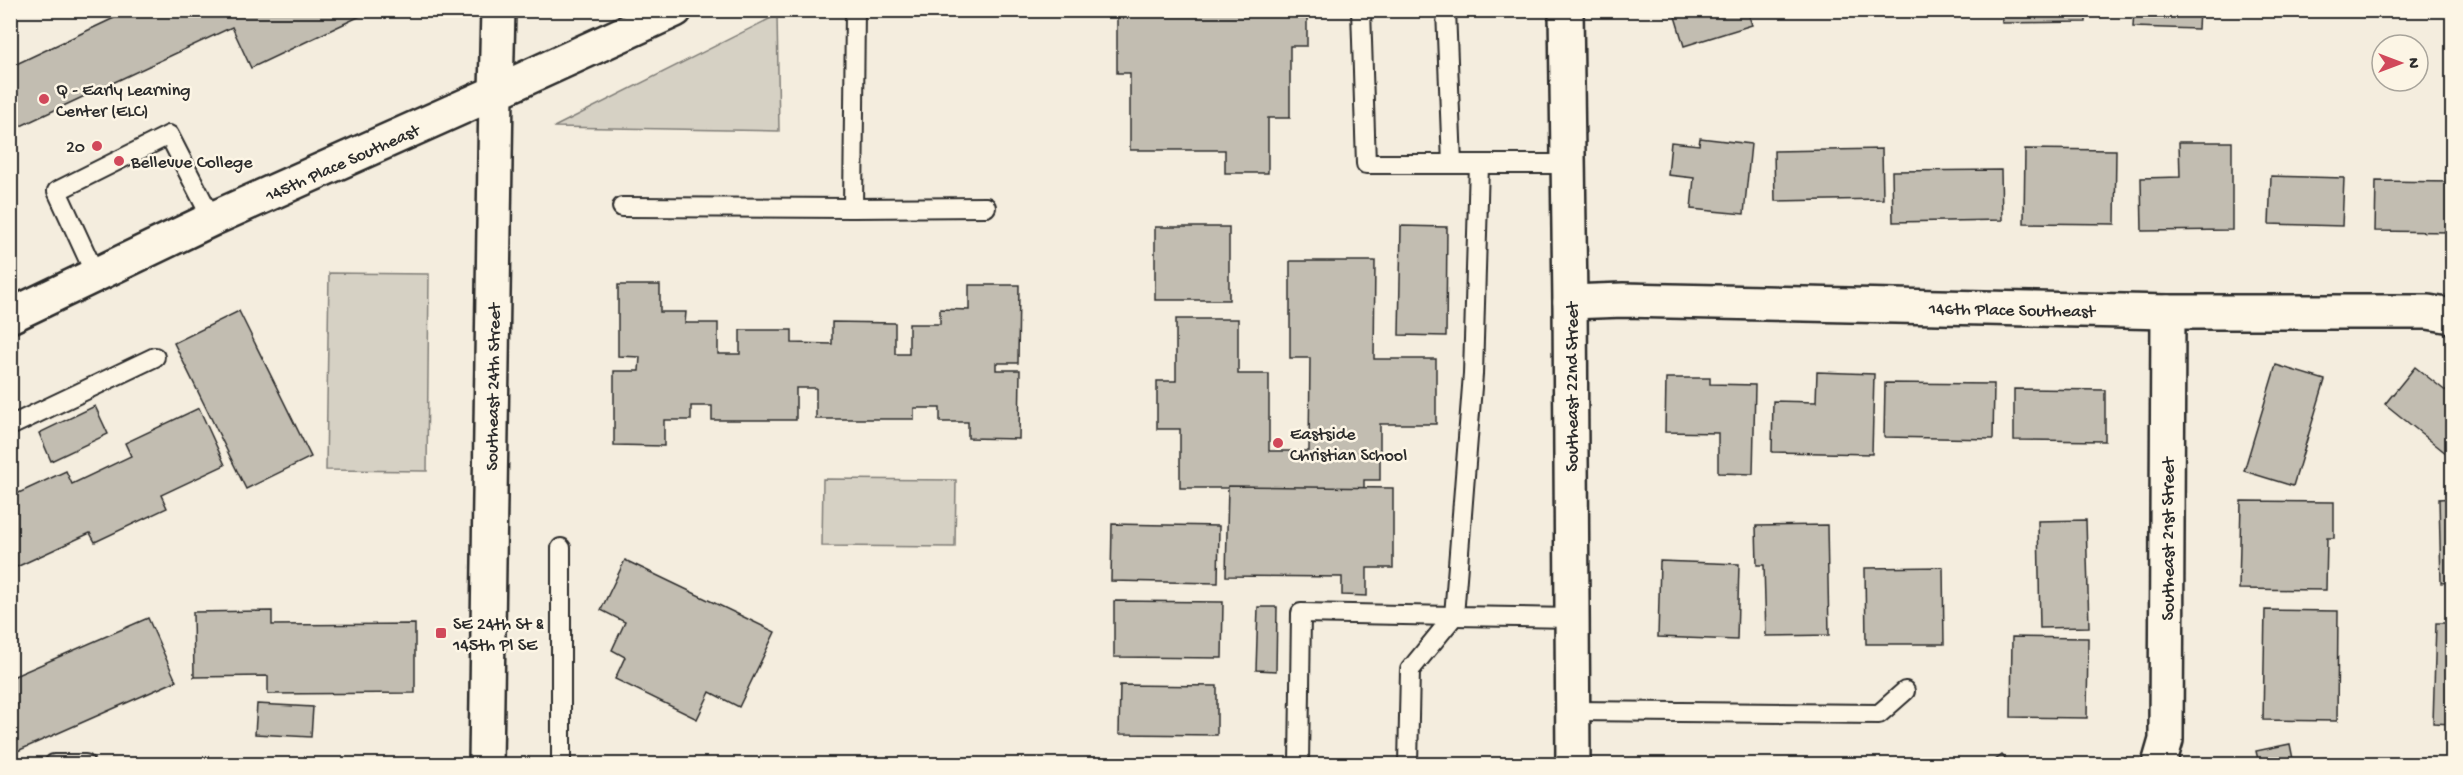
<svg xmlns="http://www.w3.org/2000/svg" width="2463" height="775" viewBox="0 0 2463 775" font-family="'Gochi Hand',sans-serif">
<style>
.green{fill:#d6d1c4;stroke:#807e78;stroke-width:1.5}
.building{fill:#c2bdb1;stroke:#2b2b2b;stroke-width:1.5}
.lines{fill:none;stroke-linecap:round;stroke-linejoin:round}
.lane-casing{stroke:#2b2b2b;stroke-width:22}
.street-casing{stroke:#2b2b2b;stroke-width:38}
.secondary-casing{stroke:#2b2b2b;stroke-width:38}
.lane{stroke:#fcf5e5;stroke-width:18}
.street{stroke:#fcf5e5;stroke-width:33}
.secondary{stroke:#fcf5e5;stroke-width:33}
.poi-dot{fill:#d1495b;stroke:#fcf5e5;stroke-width:2}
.labels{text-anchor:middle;stroke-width:5;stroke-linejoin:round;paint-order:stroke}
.poi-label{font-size:18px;fill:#2b2b2b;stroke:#fcf5e5;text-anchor:start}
.street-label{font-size:18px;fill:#2b2b2b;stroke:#fcf5e5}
</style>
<rect width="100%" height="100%" fill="#f4edde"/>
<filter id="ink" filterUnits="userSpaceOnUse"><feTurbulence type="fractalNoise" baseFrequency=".0167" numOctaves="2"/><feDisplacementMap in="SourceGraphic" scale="12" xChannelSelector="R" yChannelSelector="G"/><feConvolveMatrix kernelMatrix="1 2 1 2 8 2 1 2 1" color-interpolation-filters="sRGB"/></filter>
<g filter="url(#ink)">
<!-- green -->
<g class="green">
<polygon points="777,15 779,131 554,127"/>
<polygon points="329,273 429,274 427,471 326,470"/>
<polygon points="823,479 956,480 955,547 822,546"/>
</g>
<!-- building -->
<g class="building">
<polygon points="111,10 373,10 251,68 232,27 10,131 10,67 114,18"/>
<polygon points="1117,10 1307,10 1307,46 1290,46 1290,118 1268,118 1268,173 1225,173 1225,150 1130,150 1130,73 1117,73"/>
<polygon points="1673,10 1747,10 1752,25 1684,46"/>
<polygon points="1920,10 1978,10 1978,13"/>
<polygon points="2001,10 2086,10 2086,22 2002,23"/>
<polygon points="2134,10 2199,10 2198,29 2133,27"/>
<polygon points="1700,138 1751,144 1744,214 1691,209 1694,178 1668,175 1671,142 1699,145"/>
<polygon points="2179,142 2232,142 2232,230 2142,231 2141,178 2180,177"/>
<polygon points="1882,149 1883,199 1775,201 1774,151"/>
<polygon points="2025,149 2116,150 2115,224 2024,223"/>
<polygon points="2001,170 2002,220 1893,222 1892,171"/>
<polygon points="2271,176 2344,178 2342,226 2269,224"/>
<polygon points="2376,181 2452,182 2452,232 2375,231"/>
<polygon points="1401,226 1447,227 1446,336 1399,335"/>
<rect x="1155" y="227" width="74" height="73"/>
<polygon points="1290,261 1375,261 1374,359 1436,359 1436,424 1380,424 1380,480 1364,480 1364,488 1180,488 1180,429 1157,429 1157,381 1176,381 1176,319 1238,319 1238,374 1269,374 1269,451 1309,451 1310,358 1290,358"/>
<polygon points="618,285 660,285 660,312 686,312 685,323 718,323 718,354 740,354 740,330 792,330 792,343 832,344 832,322 895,323 895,354 909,354 909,324 940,324 940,309 969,310 969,285 1019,285 1018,363 996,363 996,370 1020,370 1019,439 968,438 968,422 940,422 940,408 914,408 914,419 816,419 816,388 796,388 796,420 712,420 712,406 691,406 691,420 664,420 664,446 614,445 614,371 639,371 640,357 618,356"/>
<polygon points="239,311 311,457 246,489 174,343"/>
<polygon points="2276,365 2325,380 2293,486 2244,471"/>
<polygon points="2415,367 2452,396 2452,458 2385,404"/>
<polygon points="1817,372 1874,374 1872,454 1772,452 1773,401 1816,402"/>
<polygon points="1666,378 1710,378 1710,384 1755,385 1753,474 1718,473 1718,433 1665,432"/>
<polygon points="1885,383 1994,384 1993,439 1884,437"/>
<polygon points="2014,389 2105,390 2105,441 2014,440"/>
<polygon points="95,406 108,434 51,461 39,433"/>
<polygon points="199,408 225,465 161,495 167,508 95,542 90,533 10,570 10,497 66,471 72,484 131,456 125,443"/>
<polygon points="1228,486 1393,488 1393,568 1367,568 1367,596 1342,595 1342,577 1226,576"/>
<polygon points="2452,498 2452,582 2441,583 2439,499"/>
<polygon points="2241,501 2334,502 2334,538 2327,538 2326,590 2239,589"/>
<polygon points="2086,520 2089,627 2040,628 2038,521"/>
<polygon points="1112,524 1219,526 1218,583 1111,581"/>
<polygon points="1827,525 1829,635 1766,636 1764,565 1757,565 1756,526"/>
<polygon points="625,560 775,632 739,707 710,692 697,719 615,679 625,657 612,650 625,622 601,610"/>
<polygon points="1660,561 1739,564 1737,640 1658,637"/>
<polygon points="1943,567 1944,644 1866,644 1865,568"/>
<polygon points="1114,601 1223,602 1222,658 1114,657"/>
<polygon points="1258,607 1277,607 1276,671 1256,670"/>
<polygon points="2265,610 2338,611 2337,721 2263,720"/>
<polygon points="272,611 272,625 415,624 415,693 268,694 268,676 194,677 193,612"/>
<polygon points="148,618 176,681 13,753 10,747 10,678"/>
<polygon points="2436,623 2452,623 2452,724 2433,723"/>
<polygon points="2012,637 2088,638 2087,718 2011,717"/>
<polygon points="1120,685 1217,686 1217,735 1119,734"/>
<polygon points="257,704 313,707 311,737 255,734"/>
<polygon points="2290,744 2294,764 2259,764 2256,751"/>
<polygon points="2449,744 2452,744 2452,764 2448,764"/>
<polygon points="2002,755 2010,764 1990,764"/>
<polygon points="1675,760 1746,761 1746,764 1675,764"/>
</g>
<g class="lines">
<defs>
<g id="lane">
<polyline points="855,10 853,208 986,207"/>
<polyline points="1361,10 1366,164 1567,164"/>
<polyline points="1446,10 1452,164"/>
<polyline points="1479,164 1473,374 1454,616 1572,618"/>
<polyline points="622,207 853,208"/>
<polyline points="96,276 57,191 169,135 212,219"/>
<polyline points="10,426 155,357"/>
<polyline points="561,548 561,764"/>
<polyline points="1573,711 1879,714 1905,691"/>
<polyline points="54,764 85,764"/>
<polyline points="1299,764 1301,613 1454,616"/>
<polyline points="1408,764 1410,670 1454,616"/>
</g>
<g id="street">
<polyline points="1570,302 1623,300 2168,312 2428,312 2452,316"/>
<polyline points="10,316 212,219 496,92 498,10"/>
<polyline points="2159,764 2166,740 2168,312"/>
</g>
<g id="secondary">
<polyline points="1566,10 1570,302 1573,764"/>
<polyline points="486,764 496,92 675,10"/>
</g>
</defs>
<!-- lane casing -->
<use href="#lane" class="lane-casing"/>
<!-- street casing -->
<use href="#street" class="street-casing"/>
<!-- secondary casing -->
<use href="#secondary" class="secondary-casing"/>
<!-- lane -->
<use href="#lane" class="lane"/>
<!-- street -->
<use href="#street" class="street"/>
<!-- secondary -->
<use href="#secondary" class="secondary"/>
</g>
</g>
<!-- markers -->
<g class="poi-dot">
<circle cx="44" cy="99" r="6"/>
<circle cx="97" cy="146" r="6"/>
<circle cx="119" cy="161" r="6"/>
<circle cx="1278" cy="443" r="6"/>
<rect x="435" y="627" width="12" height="12" rx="3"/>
</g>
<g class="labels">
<!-- poi labels -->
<g class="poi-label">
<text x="56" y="95">Q - Early Learning<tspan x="56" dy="21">Center (ELC)</tspan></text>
<text x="85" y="152" text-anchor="end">20</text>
<text x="131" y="167">Bellevue College</text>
<text x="1290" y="439">Eastside<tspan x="1290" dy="21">Christian School</tspan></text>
<text x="453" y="629">SE 24th St &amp;<tspan x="453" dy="21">145th Pl SE</tspan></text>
</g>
<!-- street labels -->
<g class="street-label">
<text transform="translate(342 162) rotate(-24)" y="6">145th Place Southeast</text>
<text transform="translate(2012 309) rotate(1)" y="6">146th Place Southeast</text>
<text transform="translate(492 387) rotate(-89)" y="6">Southeast 24th Street</text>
<text transform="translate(1571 387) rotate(-90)" y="6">Southeast 22nd Street</text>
<text transform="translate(2167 539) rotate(-90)" y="6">Southeast 21st Street</text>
</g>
</g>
<!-- margin -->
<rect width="2463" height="775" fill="none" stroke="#fcf5e5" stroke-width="36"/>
<rect x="18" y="18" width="2427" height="739" fill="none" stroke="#2b2b2b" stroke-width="2" filter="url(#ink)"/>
<!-- north arrow -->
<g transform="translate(2400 63) rotate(90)"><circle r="28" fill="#fcf5e5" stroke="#a8a49b" stroke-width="1.5"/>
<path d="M0-4.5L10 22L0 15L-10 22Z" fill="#d1495b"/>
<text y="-9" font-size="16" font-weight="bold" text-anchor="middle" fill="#2b2b2b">N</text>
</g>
</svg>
